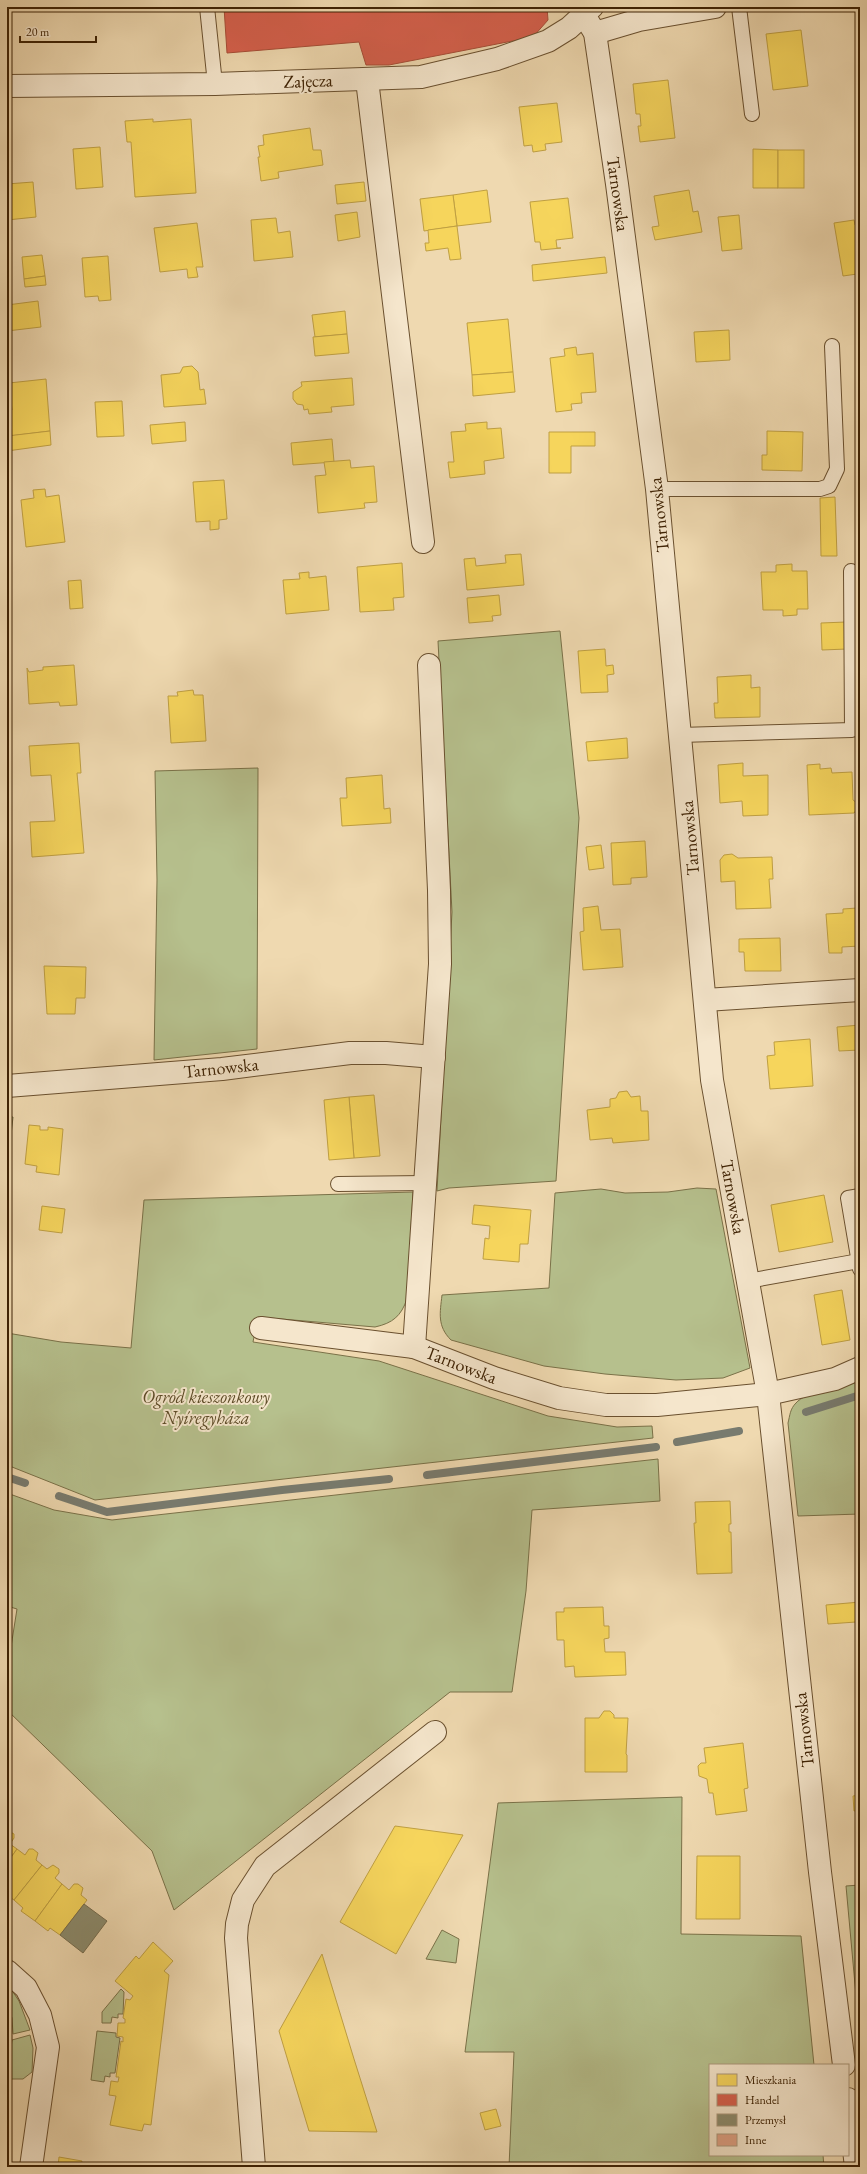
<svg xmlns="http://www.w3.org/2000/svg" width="867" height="2174" viewBox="0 0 867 2174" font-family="'EB Garamond',serif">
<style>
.green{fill:#b6c08d;stroke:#7a7148}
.homes{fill:#f6d55c;stroke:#bf9f42}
.shops{fill:#d6604d;stroke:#a84d37}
.industry{fill:#8c8c6e;stroke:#756c4e}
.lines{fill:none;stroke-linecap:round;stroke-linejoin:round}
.stream{stroke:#787b6f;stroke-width:8}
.building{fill:#dfa185;stroke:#3e2204}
.service-casing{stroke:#6a502f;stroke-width:16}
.minor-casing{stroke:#6a502f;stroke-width:24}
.service{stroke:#f5e6cc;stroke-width:14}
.minor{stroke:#f5e6cc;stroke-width:22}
.labels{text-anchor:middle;stroke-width:4;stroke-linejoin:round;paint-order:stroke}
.street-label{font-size:18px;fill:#3e2204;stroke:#f5e6cc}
.park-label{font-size:18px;font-style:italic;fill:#5c4a26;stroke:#f5e6cc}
</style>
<rect width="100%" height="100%" fill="#efd9b0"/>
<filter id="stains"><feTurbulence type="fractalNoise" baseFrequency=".005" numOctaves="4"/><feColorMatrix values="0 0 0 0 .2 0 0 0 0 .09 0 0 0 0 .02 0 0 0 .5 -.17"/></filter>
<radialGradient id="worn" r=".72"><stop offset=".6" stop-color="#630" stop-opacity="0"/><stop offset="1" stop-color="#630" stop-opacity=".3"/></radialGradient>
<!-- green -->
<g class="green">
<polygon points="560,631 579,818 556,1181 449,1188 437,1191 452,912 438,641"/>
<polygon points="258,768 257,1049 154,1060 157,880 155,771"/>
<polygon points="7,1117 13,1117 7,1172"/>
<path d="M697 1188 716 1189 750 1368 723 1378 676 1380 605 1374 544 1366 451 1340C437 1326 440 1313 442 1295L549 1288 555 1193 601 1189 625 1193 668 1192Z"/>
<path d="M413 1192 407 1299C401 1316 393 1323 375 1327L258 1317 253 1342 379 1361 548 1416 617 1427 652 1426 653 1438 95 1500 7 1465V1333L61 1342 131 1348 144 1200Z"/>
<path d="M860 1377V1514L798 1516 788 1423C790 1415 790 1409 796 1403 804 1393 846 1382 860 1377Z"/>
<polygon points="658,1459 660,1501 532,1510 526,1591 512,1692 450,1692 174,1910 152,1851 7,1710 7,1672 17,1609 7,1606 7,1493 54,1510 112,1520"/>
<polygon points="682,1797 681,1934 801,1936 814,2065 710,2065 710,2155 823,2155 824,2167 509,2167 514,2052 465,2052 498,1803"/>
<polygon points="860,1885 860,2039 846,1886"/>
<polygon points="442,1930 459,1939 456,1963 426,1959"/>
<polygon points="7,1983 19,2001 30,2030 13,2034 12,2018 7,2003"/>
<polygon points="121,1989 124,1992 123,2014 118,2014 118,2018 112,2017 111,2023 102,2023 102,2012"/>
<polygon points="97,2031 116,2033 116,2037 120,2038 115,2073 110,2073 110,2077 105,2076 104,2082 91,2080"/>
<polygon points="30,2035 33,2048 32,2072 23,2079 7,2079 12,2040"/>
</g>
<!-- homes -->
<g class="homes">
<polygon points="631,7 662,7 633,14"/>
<polygon points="801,30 808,86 773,90 766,34"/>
<polygon points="668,80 675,138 640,142 638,126 641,126 640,114 636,114 633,84"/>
<polygon points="557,103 562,142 545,144 546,150 533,152 532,145 524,146 519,107"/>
<polygon points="153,119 153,122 191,119 196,193 135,197 131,142 127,142 125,121"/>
<polygon points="310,128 313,150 321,150 323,165 278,172 279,178 261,181 258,157 260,157 258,146 264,145 263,135"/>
<polygon points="100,147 103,187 76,189 73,149"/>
<polygon points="753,149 778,150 778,188 753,188"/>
<rect x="778" y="150" width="26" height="38"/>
<polygon points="33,182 36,217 7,220 7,184"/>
<polygon points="364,182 366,201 337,204 335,185"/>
<polygon points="487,190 491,222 457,226 453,195"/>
<polygon points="689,190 693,212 698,211 702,232 655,240 652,227 659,226 654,196"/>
<polygon points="453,195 457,226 424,231 420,199"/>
<polygon points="568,198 573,238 556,240 557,248 561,248 541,250 540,242 535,242 530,202"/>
<polygon points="357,212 360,237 338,241 335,215"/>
<polygon points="739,215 742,249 722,251 718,217"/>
<polygon points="276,218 278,233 290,231 293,257 254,261 251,220"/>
<polygon points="854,220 855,225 860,225 860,271 856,272 857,274 843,276 834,223"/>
<polygon points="197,223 203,267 196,267 198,277 188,278 187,269 160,272 154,228"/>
<polygon points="457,226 461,259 450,260 448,248 426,251 425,243 429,243 428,230"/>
<polygon points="42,255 45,276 24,279 22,257"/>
<polygon points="108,256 111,300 99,301 98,296 85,297 82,258"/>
<polygon points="605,257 607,273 533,281 532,265"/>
<polygon points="45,276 46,285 25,287 24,279"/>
<polygon points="38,301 41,327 7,331 7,305"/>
<polygon points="345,311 347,334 315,337 312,315"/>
<polygon points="508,319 513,372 472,375 467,323"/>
<polygon points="729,330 730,360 696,362 694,332"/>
<polygon points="347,334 349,353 315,356 313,337"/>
<polygon points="576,347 577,355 593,353 596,392 581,393 582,403 571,404 572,410 556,412 550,358 565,356 564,349"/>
<polygon points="192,366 198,372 200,390 204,389 206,404 164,407 161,375 180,373 183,367"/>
<polygon points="513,372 515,392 473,396 472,375"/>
<polygon points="352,378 354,405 331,407 332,412 309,414 308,409 304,410 303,405 297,404 293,399 293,392 302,386 301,382"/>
<polygon points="46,379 50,431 10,436 8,411 12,410 9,383"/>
<polygon points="122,401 124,436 97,437 95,402"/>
<polygon points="185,422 186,441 152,444 150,425"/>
<polygon points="487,422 487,429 501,428 504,458 484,461 485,474 450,478 448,462 454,462 451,432 466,431 465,424"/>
<polygon points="50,431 51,445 7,451 7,436"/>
<polygon points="767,431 803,432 802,471 762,470 762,455 767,455"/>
<polygon points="549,432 595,432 595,446 571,446 571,473 549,473"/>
<polygon points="332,439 334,462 293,465 291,443"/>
<polygon points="350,460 351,468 374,466 377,502 364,503 365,508 318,513 315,476 326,475 324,462"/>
<polygon points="224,480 227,519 219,520 219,529 210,530 210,521 196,522 193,482"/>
<polygon points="45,489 46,497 59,495 65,542 26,547 21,500 34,498 33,490"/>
<polygon points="835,497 837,556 821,556 820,498"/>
<polygon points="521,554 524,585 467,590 464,559 475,558 476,566 506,563 505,555"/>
<polygon points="402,563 404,597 393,598 394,610 360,612 357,567"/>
<polygon points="792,564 792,571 807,571 808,609 797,609 797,615 783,616 783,610 763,610 761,572 776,572 776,565"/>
<polygon points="309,572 309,578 326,576 329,610 286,614 283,580 300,579 299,573"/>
<polygon points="81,580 83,608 70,609 68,581"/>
<polygon points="499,595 501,615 492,616 493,621 469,623 467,598"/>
<polygon points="846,622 847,649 822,650 821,623"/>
<polygon points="605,649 606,666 613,665 614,674 607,675 608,692 581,693 578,651"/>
<polygon points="74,665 77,705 60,706 59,702 29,704 27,668 29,672 43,670 43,667"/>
<polygon points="751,675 751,688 760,687 760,717 715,718 714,703 718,703 717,677"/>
<polygon points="193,690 194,695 203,695 206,741 171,743 168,696 178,696 177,692"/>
<polygon points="627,738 628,758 588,761 586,742"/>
<polygon points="79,743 81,773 77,773 84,853 32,857 30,822 55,821 51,775 31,776 29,746"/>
<polygon points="743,763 743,776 768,775 768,815 743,816 742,801 720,803 718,765"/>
<polygon points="820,764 820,769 831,768 832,773 852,772 853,800 857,803 857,809 854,813 809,815 807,765"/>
<polygon points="382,775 384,809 390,808 391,823 342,826 340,798 347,798 346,778"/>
<polygon points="645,841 647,877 631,878 631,884 613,885 611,843"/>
<polygon points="601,845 604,868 589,870 586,847"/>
<polygon points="732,854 738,858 772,857 773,879 769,879 771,908 736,909 735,881 721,882 720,860 724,855"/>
<polygon points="598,906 601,930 620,929 623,967 583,970 580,932 584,931 583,908"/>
<polygon points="857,908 860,946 842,947 842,953 829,953 826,914 843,913 843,909"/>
<polygon points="857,908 860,908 860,946"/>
<polygon points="780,938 781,971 745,971 744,952 739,952 739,939"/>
<polygon points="44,966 86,967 85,998 76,998 75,1014 47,1014"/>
<polygon points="860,1025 860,1056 860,1050 839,1051 837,1027"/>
<polygon points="810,1039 813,1086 770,1089 767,1056 775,1055 774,1042"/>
<polygon points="627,1091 631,1097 640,1096 641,1111 648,1111 649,1140 613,1143 612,1138 590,1140 587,1110 610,1107 610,1099 616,1098 619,1092"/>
<polygon points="374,1095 380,1156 354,1158 349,1097"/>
<polygon points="349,1097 354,1158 329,1160 324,1100"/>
<polygon points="29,1125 40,1126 40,1130 48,1130 48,1127 63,1129 59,1175 36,1172 37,1166 25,1164"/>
<polygon points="824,1195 833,1242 779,1252 771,1205"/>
<polygon points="474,1205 531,1210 528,1244 520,1244 519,1262 483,1259 485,1238 489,1239 490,1226 472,1224"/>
<polygon points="42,1206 65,1209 62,1233 39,1230"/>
<polygon points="842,1290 850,1340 822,1345 814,1295"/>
<polygon points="730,1501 731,1524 729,1524 729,1532 731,1532 732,1573 697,1574 694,1523 696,1523 695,1502"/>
<polygon points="860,1602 860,1633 857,1633 856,1622 828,1624 826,1605"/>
<polygon points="603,1607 604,1626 609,1626 609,1638 604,1639 605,1652 625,1652 626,1675 575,1677 574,1666 565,1667 564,1640 557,1640 556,1612 564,1612 564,1608"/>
<polygon points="604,1711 610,1711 614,1715 614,1718 628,1718 626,1754 627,1755 627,1772 585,1772 585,1718 599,1718"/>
<polygon points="743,1743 748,1788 744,1789 747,1811 716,1815 713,1793 709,1793 707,1779 699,1776 698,1766 701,1763 706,1763 704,1748"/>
<polygon points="860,1795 860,1810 854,1811 853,1796"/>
<polygon points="395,1826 463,1835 396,1954 340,1922"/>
<polygon points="7,1830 14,1834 14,1838 10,1844 17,1849 7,1863"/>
<polygon points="17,1849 25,1855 29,1849 33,1849 38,1853 36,1860 42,1865 14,1900 7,1895 7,1863"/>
<polygon points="697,1856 740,1856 740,1919 696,1919"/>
<polygon points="42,1865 47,1869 53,1865 59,1869 59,1873 55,1878 62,1884 35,1921 21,1911 23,1908 14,1900"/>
<polygon points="62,1884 69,1890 74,1884 78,1884 83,1888 81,1895 87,1900 60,1935 50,1928 48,1931 35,1921"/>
<polygon points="153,1942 173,1961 164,1971 169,1975 151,2125 144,2124 142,2131 110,2125 116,2096 109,2095 111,2081 118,2082 119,2077 116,2077 121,2041 123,2042 123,2037 117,2036 118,2023 125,2023 125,2019 123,2018 126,1999 130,2000 133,1996 115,1981 136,1956 139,1959"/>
<polygon points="322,1954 354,2059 377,2132 309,2131 279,2031"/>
<polygon points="496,2109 501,2126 485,2130 480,2113"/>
<polygon points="59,2157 82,2161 81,2167 58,2167"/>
</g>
<!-- shops -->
<polygon class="shops" points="224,7 547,7 548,20 533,37 389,65 366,65 359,42 227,53"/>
<!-- industry -->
<polygon class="industry" points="84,1904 107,1921 83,1953 60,1935"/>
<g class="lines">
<!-- stream -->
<g class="stream">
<polyline points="806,1412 860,1395"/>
<polyline points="677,1442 739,1431"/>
<polyline points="427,1475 656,1447"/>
<polyline points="7,1477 25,1483"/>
<polyline points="59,1496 107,1512 282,1490 389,1479"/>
</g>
</g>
<!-- building -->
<rect class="building" x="7" y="55" width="3" height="18"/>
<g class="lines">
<defs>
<g id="service">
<polyline points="207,7 215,84"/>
<polyline points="739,7 752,114"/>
<polyline points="657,489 820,489 829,486 837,469 832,346"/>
<polyline points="680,735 852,730 851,571"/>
<polyline points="338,1184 425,1183"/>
<polyline points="860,1196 848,1198 860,1269"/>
<polyline points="748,1281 859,1261"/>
</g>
<g id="minor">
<polyline points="584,15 595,33 617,184 657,489 712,1080 768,1394 820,1872 844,2065"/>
<polyline points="595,33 639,20 715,7"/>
<polyline points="367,80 423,542"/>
<polyline points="7,86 215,84 421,77 497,59 548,41 569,28 592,7"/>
<polyline points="705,1000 860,990"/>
<polyline points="7,1086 222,1069 350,1053 386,1053 434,1057"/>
<polyline points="261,1328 414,1347 494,1378 559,1398 606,1405 657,1405 768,1394 835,1379 860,1368"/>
<polyline points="414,1347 440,964 439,890 429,665"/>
<polyline points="7,1971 26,1988 40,2015 48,2047 31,2167"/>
<polyline points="848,2099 856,2167"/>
<polyline points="254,2167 236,1938 237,1924 243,1900 265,1866 435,1732"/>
</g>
</defs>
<!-- service casing -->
<use href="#service" class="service-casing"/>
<!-- minor casing -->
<use href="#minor" class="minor-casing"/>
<!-- service -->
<use href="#service" class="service"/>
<!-- minor -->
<use href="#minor" class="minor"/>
</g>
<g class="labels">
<!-- street labels -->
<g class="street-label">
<text transform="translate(308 81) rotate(-2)" y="6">Zajęcza</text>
<text transform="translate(618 194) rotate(82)" y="6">Tarnowska</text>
<text transform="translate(659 515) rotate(-96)" y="6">Tarnowska</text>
<text transform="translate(690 838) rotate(-95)" y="6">Tarnowska</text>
<text transform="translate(221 1068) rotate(-6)" y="6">Tarnowska</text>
<text transform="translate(733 1197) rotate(80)" y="6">Tarnowska</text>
<text transform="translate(461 1365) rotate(21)" y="6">Tarnowska</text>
<text transform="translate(804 1730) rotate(-96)" y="6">Tarnowska</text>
</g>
<!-- park labels -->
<g class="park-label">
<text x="206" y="1403">Ogród kieszonkowy<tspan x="206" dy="21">Nyíregyháza</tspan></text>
</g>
</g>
<!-- margin -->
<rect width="867" height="2174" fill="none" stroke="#efd9b0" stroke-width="24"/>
<rect x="8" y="8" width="851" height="2158" fill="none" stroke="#3e2204" stroke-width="2"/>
<rect x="12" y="12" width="843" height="2150" fill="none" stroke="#3e2204"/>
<!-- legend -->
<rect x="709" y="2064" width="140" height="92" fill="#f5e6cc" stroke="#ac987c"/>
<rect x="717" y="2074" width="20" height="12" fill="#f6d55c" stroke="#ac987c"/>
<text x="745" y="2084" font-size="12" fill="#3e2204">Mieszkania</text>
<rect x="717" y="2094" width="20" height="12" fill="#d6604d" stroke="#ac987c"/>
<text x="745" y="2104" font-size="12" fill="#3e2204">Handel</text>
<rect x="717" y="2114" width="20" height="12" fill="#8c8c6e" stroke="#ac987c"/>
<text x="745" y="2124" font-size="12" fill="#3e2204">Przemysł</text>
<rect x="717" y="2134" width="20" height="12" fill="#dfa185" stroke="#ac987c"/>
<text x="745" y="2144" font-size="12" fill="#3e2204">Inne</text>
<!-- scale -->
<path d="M20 36v6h76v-6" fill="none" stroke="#3e2204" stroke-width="2"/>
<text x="26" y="36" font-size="12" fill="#3e2204" stroke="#f5e6cc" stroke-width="3" paint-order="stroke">20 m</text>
<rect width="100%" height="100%" filter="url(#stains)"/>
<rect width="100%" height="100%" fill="url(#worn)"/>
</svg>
